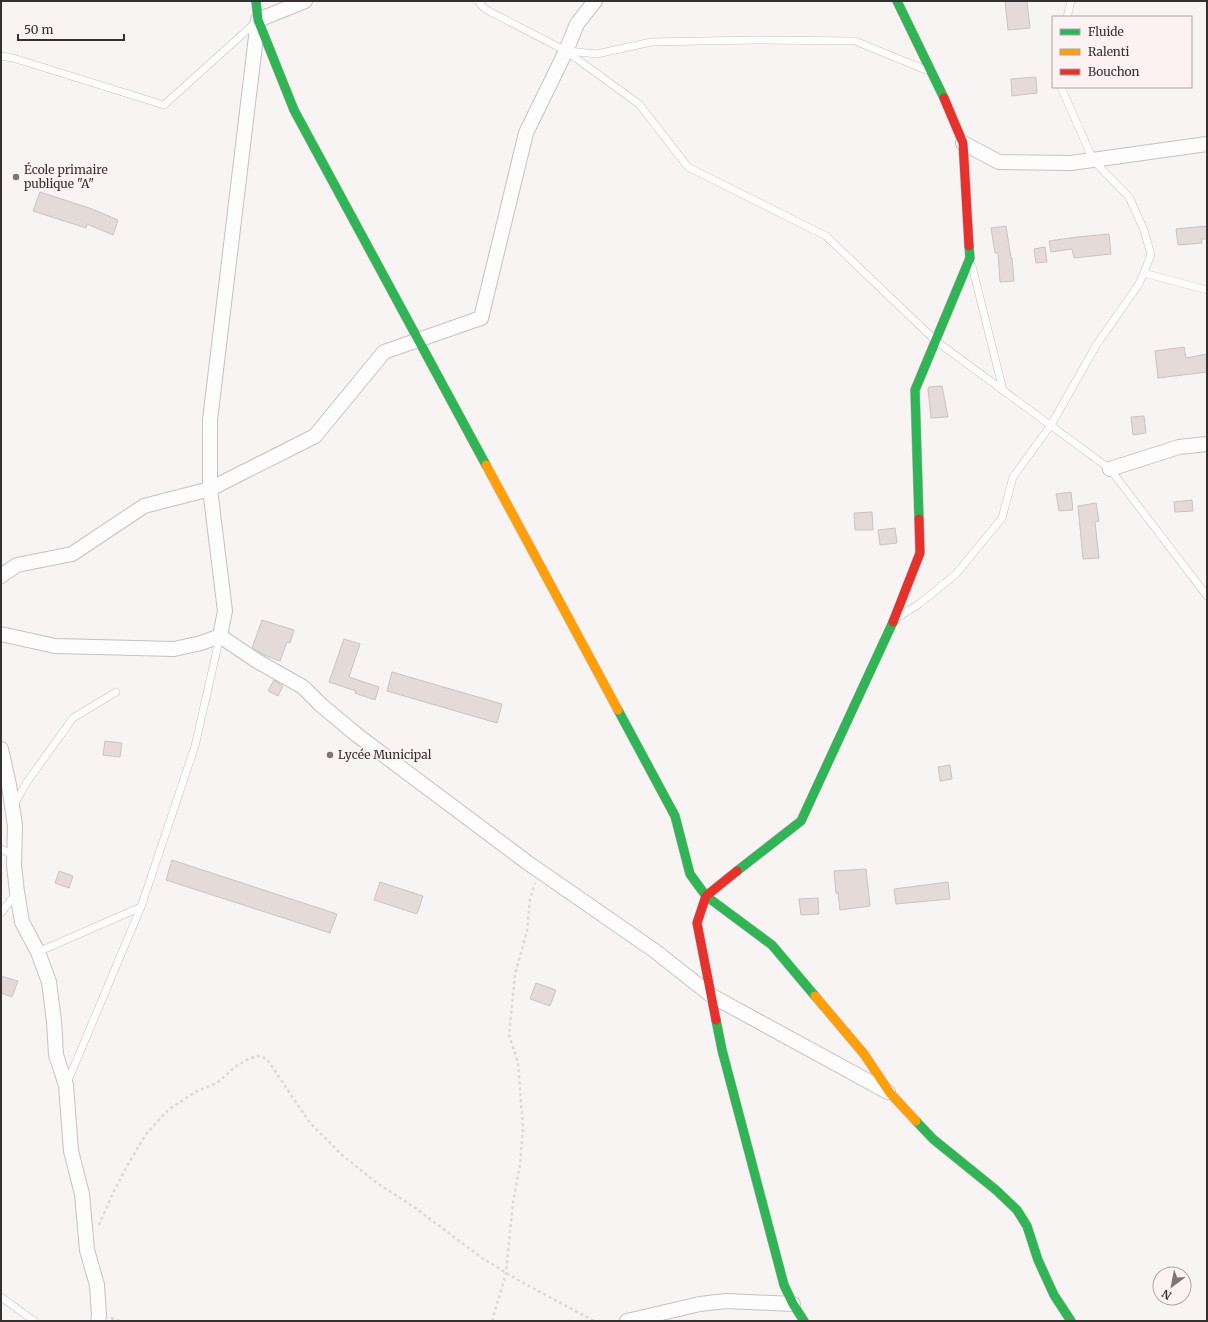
<svg xmlns="http://www.w3.org/2000/svg" width="1208" height="1322" viewBox="0 0 1208 1322" font-family="Merriweather,serif">
<style>
.building{fill:#e4dad8;stroke:#c9c4c4}
.lines{fill:none;stroke-linecap:round;stroke-linejoin:round}
.lane-casing{stroke:#c6c2c2;stroke-width:8}
.street-casing{stroke:#c6c2c2;stroke-width:16}
.fast-casing{stroke:#c6c2c2;stroke-width:10}
.slow-casing{stroke:#c6c2c2;stroke-width:10}
.jam-casing{stroke:#c6c2c2;stroke-width:10}
.path{stroke:#dbdada;stroke-width:2.5;stroke-dasharray:3 3;stroke-linecap:butt}
.lane{stroke:#fefdfd;stroke-width:7}
.street{stroke:#fefdfd;stroke-width:14}
.fast{stroke:#30b455;stroke-width:9}
.slow{stroke:#ff9f0a;stroke-width:9}
.jam{stroke:#e5322d;stroke-width:9}
.poi-dot{fill:#7a7576;stroke:#fcf1f3;stroke-width:1.5}
.labels{text-anchor:middle;stroke-width:3.5;stroke-linejoin:round;paint-order:stroke}
.poi-label{font-size:12px;fill:#353132;stroke:#fcf1f3;text-anchor:start}
</style>
<rect width="100%" height="100%" fill="#f9f4f4"/>
<!-- building -->
<g class="building">
<polygon points="1005,1 1027,1 1030,28 1008,30"/>
<polygon points="1036,77 1037,93 1012,96 1011,79"/>
<polygon points="40,192 92,209 118,220 113,235 87,224 86,228 33,211"/>
<polygon points="1006,226 1011,258 1012,258 1014,281 1000,282 998,253 995,253 991,228"/>
<polygon points="1207,226 1207,239 1201,239 1202,243 1178,245 1176,229"/>
<polygon points="1109,234 1111,254 1074,258 1072,249 1051,252 1049,241 1077,237"/>
<polygon points="1045,247 1047,262 1036,263 1034,249"/>
<polygon points="1184,347 1186,358 1207,354 1207,372 1158,378 1155,351"/>
<polygon points="942,386 948,417 931,418 928,389 929,387"/>
<polygon points="1144,416 1146,433 1133,435 1131,417"/>
<polygon points="1071,492 1073,510 1059,511 1056,494"/>
<polygon points="1192,500 1193,511 1175,512 1174,502"/>
<polygon points="1096,503 1099,521 1095,522 1099,558 1083,559 1078,506"/>
<polygon points="872,512 873,530 855,530 854,513"/>
<polygon points="895,528 897,543 880,545 878,530"/>
<polygon points="262,620 294,630 290,643 287,642 280,661 264,655 252,648"/>
<polygon points="344,639 360,644 349,677 379,687 375,700 355,693 356,691 329,682"/>
<polygon points="392,672 502,704 497,723 387,691"/>
<polygon points="274,680 283,686 278,696 268,691"/>
<polygon points="105,741 122,743 120,757 103,755"/>
<polygon points="950,765 952,779 940,781 938,767"/>
<polygon points="172,860 337,914 330,933 166,880"/>
<polygon points="866,869 870,906 840,910 838,893 836,893 834,871"/>
<polygon points="59,871 73,876 69,888 55,883"/>
<polygon points="380,882 423,896 417,914 374,900"/>
<polygon points="948,882 950,899 896,904 894,889"/>
<polygon points="818,898 819,914 801,915 799,899"/>
<polygon points="1,976 18,981 12,997 1,993"/>
<polygon points="536,983 556,990 550,1006 530,999"/>
</g>
<g class="lines">
<defs>
<g id="lane">
<polyline points="478,1 485,9 566,51 639,104 688,167 826,236 936,341 1110,469 1207,596"/>
<polyline points="1067,17 1071,1"/>
<polyline points="568,51 597,54 651,42 755,40 855,41 926,70"/>
<polyline points="1,56 13,58 164,105 256,22"/>
<polyline points="972,266 1003,390"/>
<polyline points="1144,273 1207,290"/>
<polyline points="900,616 919,604 956,574 1002,518 1013,477 1051,425 1097,344 1139,284 1151,255 1144,230 1129,197 1093,160 1061,87"/>
<polyline points="14,805 27,782 73,718 116,692"/>
<polyline points="1,849 14,855"/>
<polyline points="1,913 17,892"/>
<polyline points="38,952 141,907"/>
<polyline points="67,1083 141,907 195,746 220,636"/>
<polyline points="1,1297 34,1321"/>
</g>
<g id="street">
<polyline points="963,143 999,162 1071,163 1207,144"/>
<polyline points="1110,469 1179,447 1207,444"/>
<polyline points="1,576 17,565 72,554 144,506 210,489 315,436 384,352 481,318 526,133 566,51 577,24 595,1"/>
<polyline points="1,634 55,646 174,649 201,643 220,636 225,611 210,489 210,420 258,20 305,1"/>
<polyline points="220,636 257,661 303,687 321,705 357,735 528,863 655,951 712,996 888,1092"/>
<polyline points="1,749 9,785 15,826 14,865 17,892 22,922 38,952 49,982 54,1021 56,1055 66,1085 71,1151 82,1194 87,1250 97,1285 99,1315 98,1321"/>
<polyline points="627,1321 700,1304 726,1301 793,1304"/>
</g>
<g id="fast">
<polyline points="256,1 258,20 294,110 486,465"/>
<polyline points="897,1 944,98"/>
<polyline points="919,519 915,390 970,258 969,246"/>
<polyline points="618,710 675,816 690,874 706,896 772,945 815,996"/>
<polyline points="737,871 801,821 893,622"/>
<polyline points="716,1020 722,1050 784,1285 793,1304 804,1321"/>
<polyline points="916,1121 933,1139 996,1190 1017,1210 1027,1226 1038,1260 1054,1295 1071,1321"/>
</g>
<g id="slow">
<polyline points="486,465 618,710"/>
<polyline points="815,996 864,1054 890,1093 916,1121"/>
</g>
<g id="jam">
<polyline points="944,98 963,143 969,246"/>
<polyline points="893,622 920,553 919,519"/>
<polyline points="716,1020 697,923 706,896 737,871"/>
</g>
</defs>
<!-- lane casing -->
<use href="#lane" class="lane-casing"/>
<!-- street casing -->
<use href="#street" class="street-casing"/>
<!-- fast casing -->
<use href="#fast" class="fast-casing"/>
<!-- slow casing -->
<use href="#slow" class="slow-casing"/>
<!-- jam casing -->
<use href="#jam" class="jam-casing"/>
<!-- path -->
<g class="path">
<polyline points="99,1225 113,1193 127,1166 146,1134 168,1110 197,1091 217,1083 235,1067 248,1059 258,1056 267,1059 310,1123 342,1155 377,1183 414,1207 482,1258 518,1280 594,1321"/>
<polyline points="111,1318 120,1321"/>
<polyline points="492,1321 506,1273 513,1202 520,1165 523,1128 518,1063 509,1035 515,974 527,931 530,899 535,883"/>
</g>
<!-- lane -->
<use href="#lane" class="lane"/>
<!-- street -->
<use href="#street" class="street"/>
<!-- fast -->
<use href="#fast" class="fast"/>
<!-- slow -->
<use href="#slow" class="slow"/>
<!-- jam -->
<use href="#jam" class="jam"/>
</g>
<!-- markers -->
<g class="poi-dot">
<circle cx="16" cy="177" r="4"/>
<circle cx="330" cy="755" r="4"/>
</g>
<g class="labels">
<!-- poi labels -->
<g class="poi-label">
<text x="24" y="174">École primaire<tspan x="24" dy="14">publique "A"</tspan></text>
<text x="338" y="759">Lycée Municipal</text>
</g>
</g>
<!-- border -->
<rect width="1208" height="1322" fill="none" stroke="#353132" stroke-width="4"/>
<!-- legend -->
<rect x="1052" y="16" width="140" height="72" fill="#fcf1f3" stroke="#aca4a6"/>
<rect x="1060" y="29" width="20" height="6" fill="#30b455" stroke="#aca4a6"/>
<text x="1088" y="36" font-size="12" fill="#353132">Fluide</text>
<rect x="1060" y="49" width="20" height="6" fill="#ff9f0a" stroke="#aca4a6"/>
<text x="1088" y="56" font-size="12" fill="#353132">Ralenti</text>
<rect x="1060" y="69" width="20" height="6" fill="#e5322d" stroke="#aca4a6"/>
<text x="1088" y="76" font-size="12" fill="#353132">Bouchon</text>
<!-- north arrow -->
<g transform="translate(1172 1286) rotate(212)"><circle r="19" fill="#fcf1f3" stroke="#aca4a6"/>
<path d="M0-3L7 15L0 10L-7 15Z" fill="#7a7576"/>
<text y="-6" font-size="11" font-weight="bold" text-anchor="middle" fill="#353132">N</text>
</g>
<!-- scale -->
<path d="M18 34v6h106v-6" fill="none" stroke="#353132" stroke-width="2"/>
<text x="24" y="34" font-size="12" fill="#353132" stroke="#fcf1f3" stroke-width="3" paint-order="stroke">50 m</text>
</svg>
